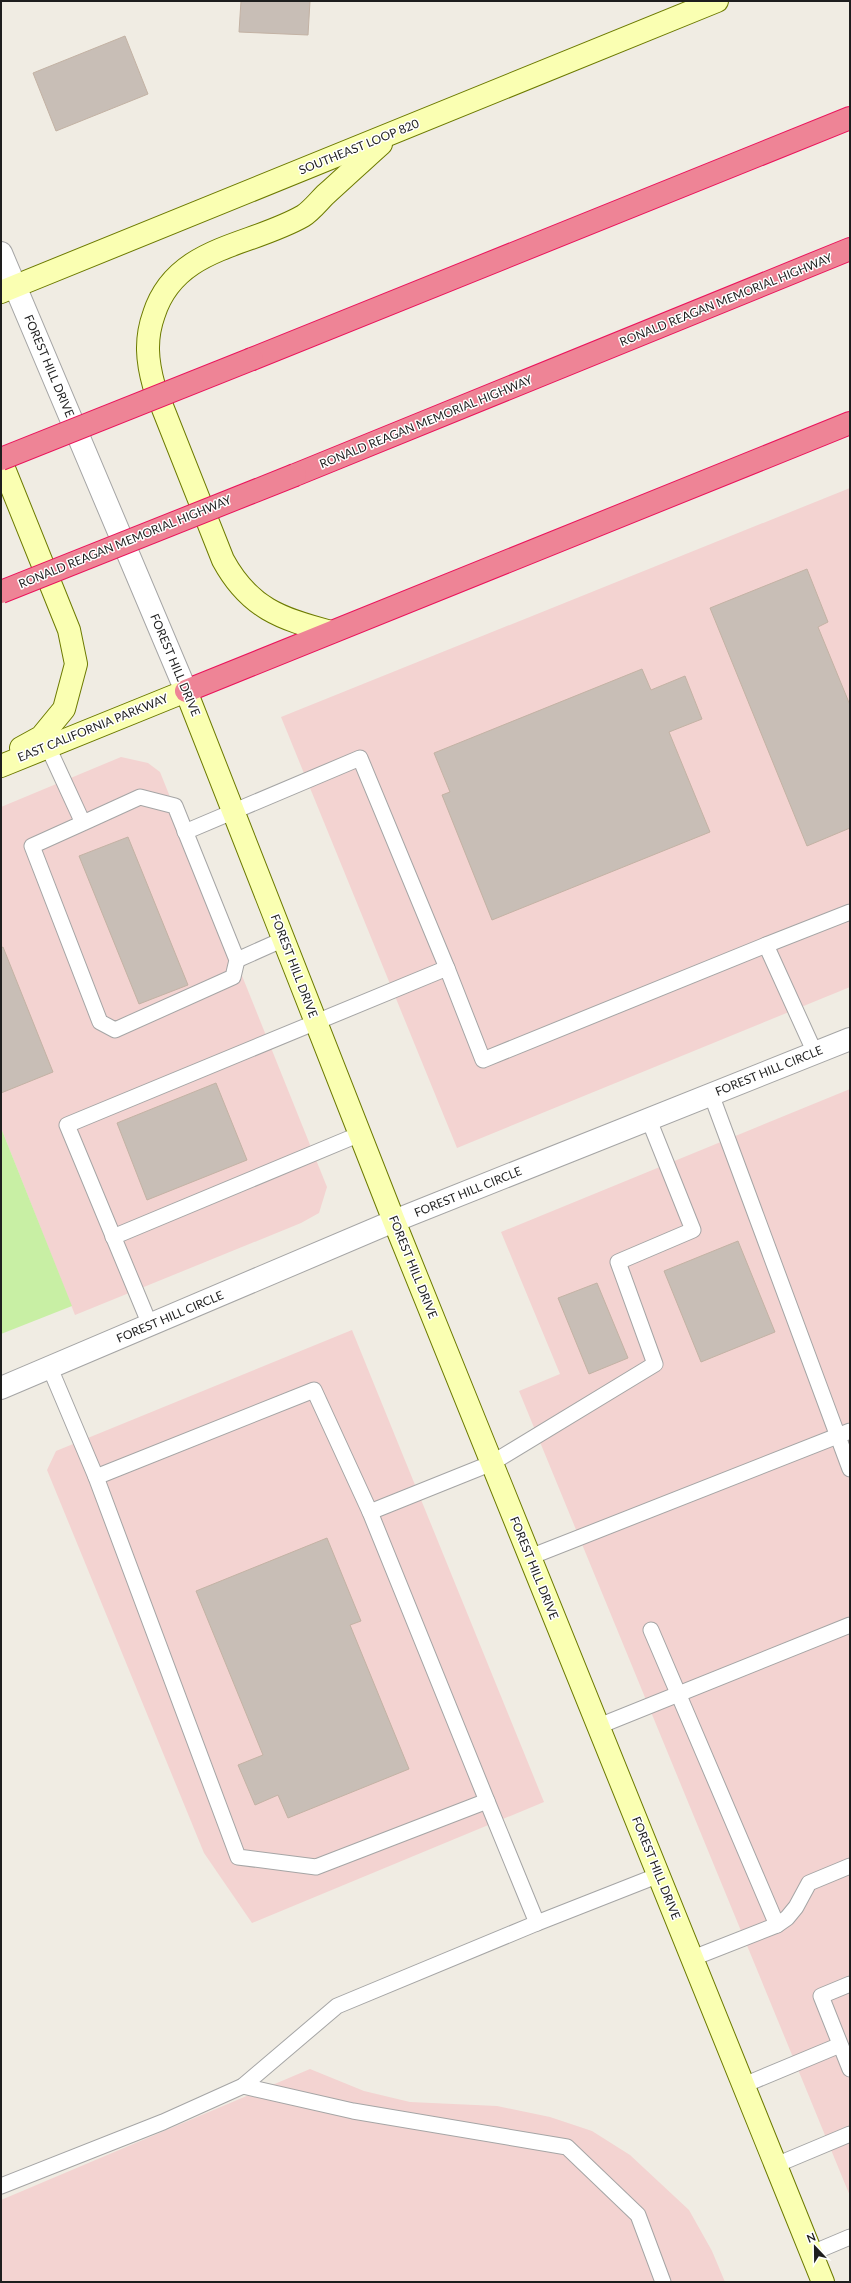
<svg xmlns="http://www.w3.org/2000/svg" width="851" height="2283" viewBox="0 0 851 2283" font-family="Lato,sans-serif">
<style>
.commercial{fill:#f3d3d1}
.grass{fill:#c8efa4}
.building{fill:#c8beb6;stroke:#c3b2a4}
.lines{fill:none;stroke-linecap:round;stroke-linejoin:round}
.service-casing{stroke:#a5a5a5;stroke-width:17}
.tertiary-casing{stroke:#a5a5a5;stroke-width:24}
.secondary-casing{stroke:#6c7a00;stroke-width:24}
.motorway-casing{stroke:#ea145b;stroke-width:24}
.service{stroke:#fff;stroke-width:15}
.tertiary{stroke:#fff;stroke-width:22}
.secondary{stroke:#faffb2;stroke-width:22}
.motorway{stroke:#ee8496;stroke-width:22}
.motorway-bridge-casing{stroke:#ea145b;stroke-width:24;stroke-linecap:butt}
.motorway-bridge{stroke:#ee8496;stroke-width:22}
.labels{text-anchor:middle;stroke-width:3;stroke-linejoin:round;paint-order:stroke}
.street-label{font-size:12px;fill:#1e1e1e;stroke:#fff}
</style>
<rect width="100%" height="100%" fill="#f0ece3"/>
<!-- commercial -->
<g class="commercial">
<polygon points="850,488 850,987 457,1148 281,717"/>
<polygon points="121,757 148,763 160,772 327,1187 319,1213 301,1223 75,1315 1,1128 1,807"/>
<polygon points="850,1089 850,2196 519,1391 560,1374 501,1232"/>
<polygon points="352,1330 544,1802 252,1923 204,1853 47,1470 56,1451"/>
<polygon points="310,2069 364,2091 410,2102 497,2106 550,2117 592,2131 630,2155 689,2210 712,2251 725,2282 1,2282 1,2200"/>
</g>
<!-- grass -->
<polygon class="grass" points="1,1128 72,1306 1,1334"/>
<!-- building -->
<g class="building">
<polygon points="241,1 310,1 308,35 239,32"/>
<polygon points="125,36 148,94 56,131 33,73"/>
<polygon points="807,569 828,622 818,627 850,705 850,828 807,846 710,608"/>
<polygon points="642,669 651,690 685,676 702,719 669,732 710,832 492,920 442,795 450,792 434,753"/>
<polygon points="128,837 188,985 139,1004 79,856"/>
<polygon points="3,947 53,1072 1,1093 1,948"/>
<polygon points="216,1083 247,1160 147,1200 117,1123"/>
<polygon points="738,1241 775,1332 701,1362 664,1271"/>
<polygon points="597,1283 628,1358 589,1374 558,1298"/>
<polygon points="327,1538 361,1621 350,1625 409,1769 288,1818 278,1795 255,1805 238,1765 263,1755 196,1591"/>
</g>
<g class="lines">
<defs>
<g id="service">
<polyline points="48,747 83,823 32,846 100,1022 115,1030 233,977 237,960 175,806 140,797 83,823"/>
<polyline points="185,832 360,758 447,968"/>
<polyline points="766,945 850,912"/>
<polyline points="237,960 284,939"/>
<polyline points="711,1094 850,1469"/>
<polyline points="113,1237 360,1134"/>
<polyline points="150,1325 67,1125 447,968 483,1060 766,945 815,1053"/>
<polyline points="50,1368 96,1477 238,1857 316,1867 487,1801 370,1512 492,1463 655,1364 618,1262 693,1230 649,1120"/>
<polyline points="96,1477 314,1390 370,1512"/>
<polyline points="530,1557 850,1431"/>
<polyline points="651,1630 777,1925"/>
<polyline points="599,1726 850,1625"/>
<polyline points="487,1801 537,1923 659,1875"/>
<polyline points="693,1958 777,1925 787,1918 796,1907 809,1883 850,1866"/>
<polyline points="850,1984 821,1996 850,2069"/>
<polyline points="744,2085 840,2045"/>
<polyline points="243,2086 353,2111 567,2147 638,2215 663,2282"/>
<polyline points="776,2165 850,2134"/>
<polyline points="1,2186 163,2122 243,2086 337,2006 537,1923"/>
<polyline points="812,2253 850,2237"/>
</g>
<g id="tertiary">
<polyline points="1,253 186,691"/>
<polyline points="1,1388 394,1221 850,1039"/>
</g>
<g id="secondary">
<polyline points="1,292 717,1"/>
<polyline points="1,461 69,630 76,664 64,709 41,737 21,748"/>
<path d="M331 632C281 619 249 608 223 560L154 386C147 361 145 339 154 314 176 246 249 247 303 216 311 211 318 202 325 195 344 178 362 161 381 144"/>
<polyline points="1,766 186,691 394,1221 823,2282"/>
</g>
<g id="motorway">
<polyline points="252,359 850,118"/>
<polyline points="295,475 850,249"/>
<polyline points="186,691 850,423"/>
</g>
</defs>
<!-- service casing -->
<use href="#service" class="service-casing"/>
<!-- tertiary casing -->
<use href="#tertiary" class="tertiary-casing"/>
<!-- secondary casing -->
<use href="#secondary" class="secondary-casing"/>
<!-- motorway casing -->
<use href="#motorway" class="motorway-casing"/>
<!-- service -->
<use href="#service" class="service"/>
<!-- tertiary -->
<use href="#tertiary" class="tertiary"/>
<!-- secondary -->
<use href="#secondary" class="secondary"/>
<!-- motorway -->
<use href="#motorway" class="motorway"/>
<defs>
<g id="motorway-bridge">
<polyline points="1,459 252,359"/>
<polyline points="1,592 295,475"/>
</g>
</defs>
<!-- motorway-bridge casing -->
<use href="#motorway-bridge" class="motorway-bridge-casing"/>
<!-- motorway-bridge -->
<use href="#motorway-bridge" class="motorway-bridge"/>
</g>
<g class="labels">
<!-- street labels -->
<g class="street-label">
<text transform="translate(359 147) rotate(-22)" y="4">SOUTHEAST LOOP 820</text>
<text transform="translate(726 300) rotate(-22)" y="4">RONALD REAGAN MEMORIAL HIGHWAY</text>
<text transform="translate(49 366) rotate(67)" y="4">FOREST HILL DRIVE</text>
<text transform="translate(426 422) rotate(-22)" y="4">RONALD REAGAN MEMORIAL HIGHWAY</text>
<text transform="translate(125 542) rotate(-22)" y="4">RONALD REAGAN MEMORIAL HIGHWAY</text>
<text transform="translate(175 665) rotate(67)" y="4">FOREST HILL DRIVE</text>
<text transform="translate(93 728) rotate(-22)" y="4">EAST CALIFORNIA PARKWAY</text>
<text transform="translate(294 966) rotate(69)" y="4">FOREST HILL DRIVE</text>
<text transform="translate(769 1071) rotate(-22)" y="4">FOREST HILL CIRCLE</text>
<text transform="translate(468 1192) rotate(-22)" y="4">FOREST HILL CIRCLE</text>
<text transform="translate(413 1267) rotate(68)" y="4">FOREST HILL DRIVE</text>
<text transform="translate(170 1317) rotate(-23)" y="4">FOREST HILL CIRCLE</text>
<text transform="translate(534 1568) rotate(68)" y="4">FOREST HILL DRIVE</text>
<text transform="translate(656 1868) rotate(68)" y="4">FOREST HILL DRIVE</text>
</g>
</g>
<!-- border -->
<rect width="851" height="2283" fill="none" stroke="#1e1e1e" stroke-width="4"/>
<!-- north arrow -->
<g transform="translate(815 2247) rotate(338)" stroke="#ffffff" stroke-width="3" paint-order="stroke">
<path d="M0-3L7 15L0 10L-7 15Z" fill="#1e1e1e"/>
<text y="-6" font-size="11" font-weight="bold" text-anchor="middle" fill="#1e1e1e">N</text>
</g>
</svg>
